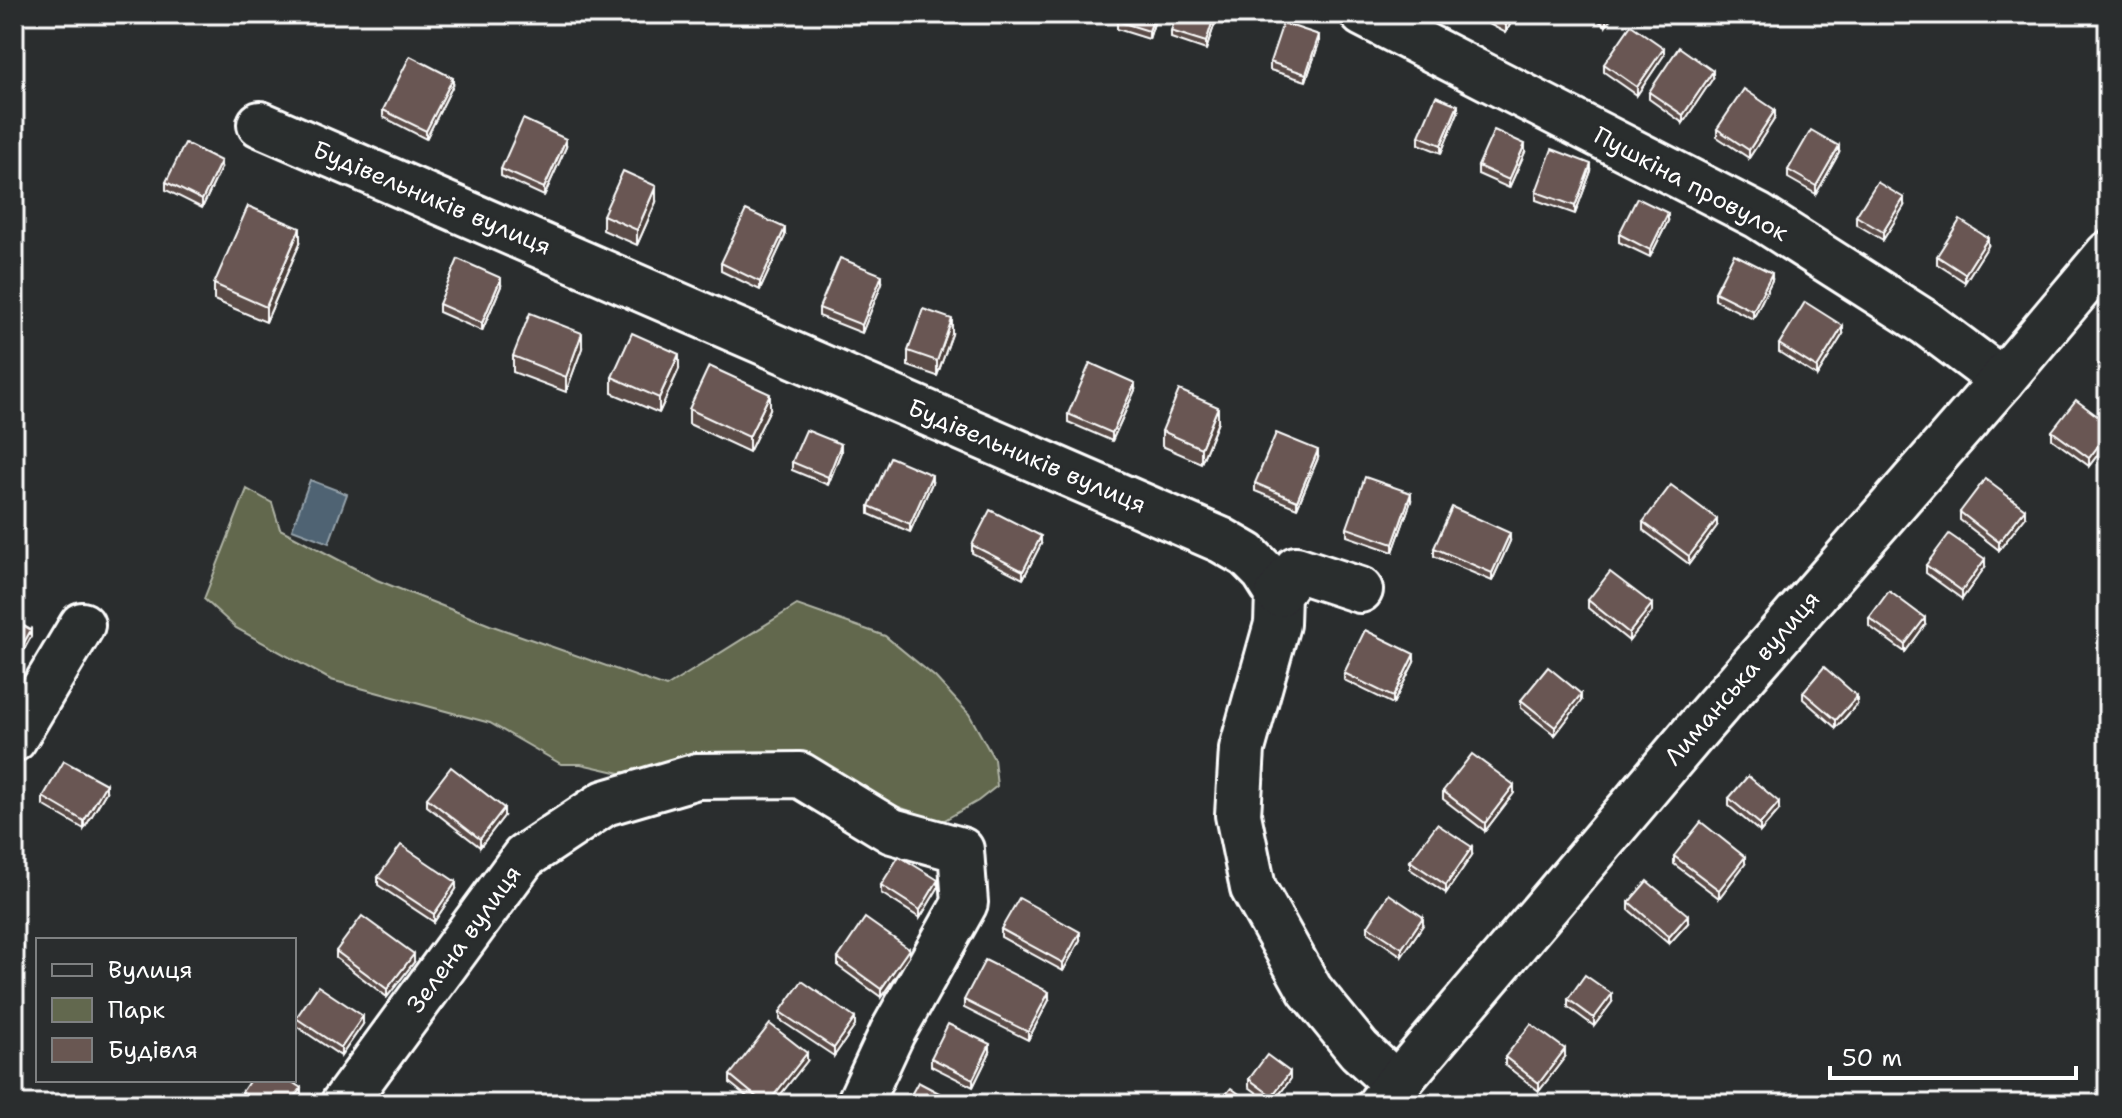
<svg xmlns="http://www.w3.org/2000/svg" width="2122" height="1118" viewBox="0 0 2122 1118" font-family="'Shantell Sans',sans-serif">
<style>
.green{fill:#62684e;stroke:#b0b4a6;stroke-width:2}
.water{fill:#4f6473;stroke:#95a2ab;stroke-width:2}
.lines{fill:none;stroke-linecap:round;stroke-linejoin:round}
.minor-casing{stroke:#fff;stroke-width:50}
.minor{stroke:#2a2d2e;stroke-width:44}
.wall{fill:#5a4b47;stroke:#fff;stroke-width:2}
.shaded-wall{fill:#4a3d39;stroke:#fff;stroke-width:2}
.building{fill:#695752;stroke:#fff;stroke-width:2}
.labels{text-anchor:middle;stroke-width:6;stroke-linejoin:round;paint-order:stroke}
.street-label{font-size:24px;fill:#fff;stroke:#2a2d2e}
</style>
<rect width="100%" height="100%" fill="#2a2d2e"/>
<filter id="ink" filterUnits="userSpaceOnUse"><feTurbulence type="fractalNoise" baseFrequency=".0125" numOctaves="2"/><feDisplacementMap in="SourceGraphic" scale="16" xChannelSelector="R" yChannelSelector="G"/><feConvolveMatrix kernelMatrix="1 2 1 2 8 2 1 2 1" color-interpolation-filters="sRGB"/></filter>
<g filter="url(#ink)">
<!-- green -->
<polygon class="green" points="247,489 272,503 280,529 377,580 490,625 666,687 797,605 885,636 935,677 969,714 994,759 997,786 978,801 941,822 896,806 811,769 750,753 620,773 581,764 561,764 490,723 331,680 236,628 204,599"/>
<!-- water -->
<polygon class="water" points="310,480 347,494 329,543 292,529"/>
<g class="lines">
<defs>
<g id="minor">
<polyline points="1363,14 1758,216 1926,323 2002,380"/>
<polyline points="260,124 1221,540 1247,555 1264,572 1278,594 1277,624 1242,749 1238,815 1253,888 1310,990 1359,1050 1395,1083"/>
<polyline points="1278,594 1296,569 1360,590"/>
<polyline points="14,739 82,625"/>
<polyline points="343,1104 524,857 605,803 697,776 800,775 892,831 961,850 965,903 892,1033 859,1104"/>
<polyline points="1380,1104 1692,735 2002,380 2108,254"/>
</g>
</defs>
<!-- minor casing -->
<use href="#minor" class="minor-casing"/>
<!-- minor -->
<use href="#minor" class="minor"/>
</g>
<!-- wall -->
<g class="wall">
<polygon points="1157,14 1149,39 1117,29 1117,21"/>
<polygon points="1177,14 1218,14 1206,50 1171,38 1171,31"/>
<polygon points="1470,14 1515,14 1506,33"/>
<polygon points="1589,14 1614,14 1606,26"/>
<polygon points="1319,43 1306,81 1270,70 1270,62"/>
<polygon points="1664,55 1637,95 1604,72 1604,64"/>
<polygon points="1713,78 1683,123 1649,99 1649,92"/>
<polygon points="453,85 426,139 383,117 383,110"/>
<polygon points="1458,112 1441,153 1419,144 1419,136"/>
<polygon points="1775,118 1749,158 1717,137 1717,129"/>
<polygon points="566,147 544,196 501,176 501,169"/>
<polygon points="1525,152 1509,188 1478,174 1478,166"/>
<polygon points="1839,153 1816,194 1788,178 1788,170"/>
<polygon points="221,168 202,208 166,190 166,182"/>
<polygon points="1591,171 1575,214 1536,200 1536,192"/>
<polygon points="656,202 637,245 603,230 603,215"/>
<polygon points="1904,206 1883,240 1856,224 1856,216"/>
<polygon points="1668,221 1650,257 1619,242 1619,234"/>
<polygon points="785,236 760,290 721,271 721,263"/>
<polygon points="300,243 266,322 214,300 214,284"/>
<polygon points="1988,246 1965,282 1937,264 1937,256"/>
<polygon points="1772,280 1753,319 1715,300 1715,292"/>
<polygon points="882,283 862,333 819,316 819,308"/>
<polygon points="501,286 482,331 439,312 439,304"/>
<polygon points="952,334 937,376 908,366 908,351"/>
<polygon points="1843,334 1817,376 1779,352 1779,344"/>
<polygon points="582,348 566,392 513,372 513,356"/>
<polygon points="2108,365 2108,380 2105,377 2105,370"/>
<polygon points="679,369 659,413 612,393 612,377"/>
<polygon points="1135,390 1112,441 1068,422 1068,414"/>
<polygon points="689,409 770,409 749,452 689,424"/>
<polygon points="1218,422 1201,463 1162,446 1162,431"/>
<polygon points="2108,424 2108,441 2089,466 2052,439 2052,431"/>
<polygon points="841,452 828,485 792,470 792,462"/>
<polygon points="1318,458 1297,508 1255,491 1255,483"/>
<polygon points="932,483 910,532 869,514 869,506"/>
<polygon points="1411,501 1393,552 1347,536 1347,528"/>
<polygon points="1960,512 2025,517 1999,550 1960,520"/>
<polygon points="1643,522 1717,526 1689,564 1643,530"/>
<polygon points="1510,541 1492,581 1434,556 1434,548"/>
<polygon points="1041,544 1023,579 972,553 972,545"/>
<polygon points="1926,565 1985,567 1962,599 1926,573"/>
<polygon points="1588,600 1652,612 1629,641 1588,608"/>
<polygon points="1869,618 1925,625 1905,652 1869,626"/>
<polygon points="1414,662 1393,704 1344,680 1344,673"/>
<polygon points="1803,692 1857,704 1836,728 1803,699"/>
<polygon points="1521,700 1581,701 1555,735 1521,708"/>
<polygon points="1443,791 1514,793 1485,831 1443,799"/>
<polygon points="106,792 84,829 43,805 43,797"/>
<polygon points="427,798 504,816 480,847 427,806"/>
<polygon points="1729,798 1779,810 1760,832 1729,806"/>
<polygon points="1472,855 1446,893 1410,869 1410,861"/>
<polygon points="1674,856 1745,864 1719,898 1674,864"/>
<polygon points="378,877 456,889 434,922 378,885"/>
<polygon points="881,885 938,888 920,918 881,893"/>
<polygon points="1629,902 1688,923 1669,944 1629,910"/>
<polygon points="1423,925 1402,956 1368,933 1368,926"/>
<polygon points="1001,929 1080,940 1063,971 1001,937"/>
<polygon points="336,951 414,962 387,997 336,958"/>
<polygon points="909,957 881,997 838,966 838,958"/>
<polygon points="1568,999 1612,1002 1594,1026 1568,1007"/>
<polygon points="964,1000 1049,1000 1028,1040 964,1008"/>
<polygon points="780,1012 855,1026 834,1056 780,1020"/>
<polygon points="296,1018 363,1024 341,1056 296,1026"/>
<polygon points="990,1052 973,1087 931,1066 931,1058"/>
<polygon points="1505,1057 1565,1057 1539,1091 1505,1065"/>
<polygon points="807,1061 773,1104 756,1104 730,1083 730,1075"/>
<polygon points="1249,1079 1290,1080 1272,1104 1249,1087"/>
<polygon points="242,1092 301,1096 295,1104 249,1104 242,1099"/>
</g>
<!-- shaded-wall -->
<g class="shaded-wall">
<polygon points="1155,14 1157,14 1149,39 1149,31"/>
<polygon points="1215,14 1218,14 1206,50 1206,42"/>
<polygon points="1511,14 1515,14 1506,33 1506,25"/>
<polygon points="1609,14 1614,14 1606,26 1606,18"/>
<polygon points="1319,35 1319,43 1306,81 1306,74"/>
<polygon points="1664,48 1664,55 1637,95 1637,87"/>
<polygon points="1713,71 1713,78 1683,123 1683,115"/>
<polygon points="453,78 453,85 426,139 426,131"/>
<polygon points="1458,105 1458,112 1441,153 1441,145"/>
<polygon points="1775,110 1775,118 1749,158 1749,150"/>
<polygon points="566,139 566,147 544,196 544,188"/>
<polygon points="1525,144 1525,152 1509,188 1509,180"/>
<polygon points="1839,146 1839,153 1816,194 1816,186"/>
<polygon points="221,161 221,168 202,208 202,200"/>
<polygon points="1591,164 1591,171 1575,214 1575,206"/>
<polygon points="656,186 656,202 637,245 637,230"/>
<polygon points="1904,198 1904,206 1883,240 1883,232"/>
<polygon points="1668,213 1668,221 1650,257 1650,250"/>
<polygon points="300,228 300,243 266,322 266,307"/>
<polygon points="785,228 785,236 760,290 760,282"/>
<polygon points="1988,238 1988,246 1965,282 1965,274"/>
<polygon points="1772,273 1772,280 1753,319 1753,311"/>
<polygon points="882,275 882,283 862,333 862,325"/>
<polygon points="501,278 501,286 482,331 482,323"/>
<polygon points="952,319 952,334 937,376 937,361"/>
<polygon points="1843,326 1843,334 1817,376 1817,368"/>
<polygon points="582,333 582,348 566,392 566,377"/>
<polygon points="679,354 679,369 659,413 659,398"/>
<polygon points="1135,383 1135,390 1112,441 1112,433"/>
<polygon points="770,394 770,409 749,452 749,437"/>
<polygon points="1218,407 1218,422 1201,463 1201,448"/>
<polygon points="2108,433 2108,441 2089,466 2089,458"/>
<polygon points="841,444 841,452 828,485 828,477"/>
<polygon points="1318,450 1318,458 1297,508 1297,501"/>
<polygon points="932,475 932,483 910,532 910,524"/>
<polygon points="1411,493 1411,501 1393,552 1393,544"/>
<polygon points="2025,509 2025,517 1999,550 1999,542"/>
<polygon points="1717,519 1717,526 1689,564 1689,556"/>
<polygon points="1510,533 1510,541 1492,581 1492,573"/>
<polygon points="1041,536 1041,544 1023,579 1023,571"/>
<polygon points="1985,559 1985,567 1962,599 1962,591"/>
<polygon points="1652,604 1652,612 1629,641 1629,633"/>
<polygon points="1925,618 1925,625 1905,652 1905,644"/>
<polygon points="31,630 31,637 14,668 14,660"/>
<polygon points="1414,654 1414,662 1393,704 1393,697"/>
<polygon points="1581,694 1581,701 1555,735 1555,727"/>
<polygon points="1857,696 1857,704 1836,728 1836,720"/>
<polygon points="106,784 106,792 84,829 84,821"/>
<polygon points="1514,785 1514,793 1485,831 1485,823"/>
<polygon points="1779,802 1779,810 1760,832 1760,824"/>
<polygon points="504,808 504,816 480,847 480,839"/>
<polygon points="1472,847 1472,855 1446,893 1446,885"/>
<polygon points="1745,857 1745,864 1719,898 1719,890"/>
<polygon points="938,880 938,888 920,918 920,910"/>
<polygon points="456,882 456,889 434,922 434,914"/>
<polygon points="1688,915 1688,923 1669,944 1669,937"/>
<polygon points="1423,917 1423,925 1402,956 1402,948"/>
<polygon points="1080,932 1080,940 1063,971 1063,963"/>
<polygon points="23,947 23,954 14,968 14,960"/>
<polygon points="909,949 909,957 881,997 881,989"/>
<polygon points="414,954 414,962 387,997 387,989"/>
<polygon points="1049,992 1049,1000 1028,1040 1028,1032"/>
<polygon points="1612,994 1612,1002 1594,1026 1594,1018"/>
<polygon points="363,1016 363,1024 341,1056 341,1048"/>
<polygon points="855,1018 855,1026 834,1056 834,1048"/>
<polygon points="990,1044 990,1052 973,1087 973,1079"/>
<polygon points="1565,1049 1565,1057 1539,1091 1539,1083"/>
<polygon points="807,1053 807,1061 773,1104 767,1104"/>
<polygon points="1290,1072 1290,1080 1272,1104 1272,1096"/>
<polygon points="301,1088 301,1096 295,1104 290,1104"/>
</g>
<!-- building -->
<g class="building">
<polygon points="1119,14 1155,14 1149,31 1117,21"/>
<polygon points="1177,14 1215,14 1206,42 1171,31"/>
<polygon points="1484,14 1511,14 1506,25"/>
<polygon points="1283,23 1319,35 1306,74 1270,62"/>
<polygon points="1631,25 1664,48 1637,87 1604,64"/>
<polygon points="1679,47 1713,71 1683,115 1649,92"/>
<polygon points="410,56 453,78 426,131 383,110"/>
<polygon points="1744,89 1775,110 1749,150 1717,129"/>
<polygon points="1436,96 1458,105 1441,145 1419,136"/>
<polygon points="523,119 566,139 544,188 501,169"/>
<polygon points="1494,130 1525,144 1509,180 1478,166"/>
<polygon points="1811,130 1839,146 1816,186 1788,170"/>
<polygon points="185,143 221,161 202,200 166,182"/>
<polygon points="1552,149 1591,164 1575,206 1536,192"/>
<polygon points="623,171 656,186 637,230 603,215"/>
<polygon points="1877,182 1904,198 1883,232 1856,216"/>
<polygon points="1637,198 1668,213 1650,250 1619,234"/>
<polygon points="248,206 300,228 266,307 214,284"/>
<polygon points="746,210 785,228 760,282 721,263"/>
<polygon points="1960,220 1988,238 1965,274 1937,256"/>
<polygon points="1734,254 1772,273 1753,311 1715,292"/>
<polygon points="840,258 882,275 862,325 819,308"/>
<polygon points="458,259 501,278 482,323 439,304"/>
<polygon points="1805,302 1843,326 1817,368 1779,344"/>
<polygon points="923,309 952,319 937,361 908,351"/>
<polygon points="530,313 582,333 566,377 513,356"/>
<polygon points="632,333 679,354 659,398 612,377"/>
<polygon points="1090,363 1135,383 1112,433 1068,414"/>
<polygon points="709,366 770,394 749,437 689,409"/>
<polygon points="1179,390 1218,407 1201,448 1162,431"/>
<polygon points="2076,400 2108,424 2108,433 2089,458 2052,431"/>
<polygon points="806,430 841,444 828,477 792,462"/>
<polygon points="1276,433 1318,450 1297,501 1255,483"/>
<polygon points="890,457 932,475 910,524 869,506"/>
<polygon points="1365,477 1411,493 1393,544 1347,528"/>
<polygon points="1985,479 2025,509 1999,542 1960,512"/>
<polygon points="1671,485 1717,519 1689,556 1643,522"/>
<polygon points="1452,507 1510,533 1492,573 1434,548"/>
<polygon points="990,510 1041,536 1023,571 972,545"/>
<polygon points="1949,534 1985,559 1962,591 1926,565"/>
<polygon points="1610,572 1652,604 1629,633 1588,600"/>
<polygon points="1889,591 1925,618 1905,644 1869,618"/>
<polygon points="14,620 31,630 14,660"/>
<polygon points="1365,630 1414,654 1393,697 1344,673"/>
<polygon points="1548,667 1581,694 1555,727 1521,700"/>
<polygon points="1824,667 1857,696 1836,720 1803,692"/>
<polygon points="1472,754 1514,785 1485,823 1443,791"/>
<polygon points="64,761 106,784 84,821 43,797"/>
<polygon points="451,767 504,808 480,839 427,798"/>
<polygon points="1748,776 1779,802 1760,824 1729,798"/>
<polygon points="1701,822 1745,857 1719,890 1674,856"/>
<polygon points="1437,824 1472,847 1446,885 1410,861"/>
<polygon points="401,845 456,882 434,914 378,877"/>
<polygon points="899,856 938,880 920,910 881,885"/>
<polygon points="1647,881 1688,915 1669,937 1629,902"/>
<polygon points="1389,894 1423,917 1402,948 1368,926"/>
<polygon points="1019,898 1080,932 1063,963 1001,929"/>
<polygon points="362,916 414,954 387,989 336,951"/>
<polygon points="865,918 909,949 881,989 838,958"/>
<polygon points="14,941 23,947 14,960"/>
<polygon points="985,960 1049,992 1028,1032 964,1000"/>
<polygon points="1585,975 1612,994 1594,1018 1568,999"/>
<polygon points="802,981 855,1018 834,1048 780,1012"/>
<polygon points="318,986 363,1016 341,1048 296,1018"/>
<polygon points="770,1024 807,1053 767,1104 765,1104 730,1075"/>
<polygon points="948,1024 990,1044 973,1079 931,1058"/>
<polygon points="1531,1024 1565,1049 1539,1083 1505,1057"/>
<polygon points="1267,1055 1290,1072 1272,1096 1249,1079"/>
<polygon points="250,1080 289,1080 301,1088 290,1104 261,1104 242,1092"/>
<polygon points="918,1082 960,1104 906,1104"/>
<polygon points="1231,1088 1253,1104 1218,1104"/>
</g>
</g>
<g class="labels">
<!-- street labels -->
<g class="street-label">
<text transform="translate(1691 184) rotate(28)" y="8">Пушкіна провулок</text>
<text transform="translate(432 198) rotate(23)" y="8">Будівельників вулиця</text>
<text transform="translate(1027 456) rotate(23)" y="8">Будівельників вулиця</text>
<text transform="translate(1742 678) rotate(-49)" y="8">Лиманська вулиця</text>
<text transform="translate(464 939) rotate(-54)" y="8">Зелена вулиця</text>
</g>
</g>
<!-- margin -->
<rect width="2122" height="1118" fill="none" stroke="#2a2d2e" stroke-width="48"/>
<rect x="24" y="24" width="2074" height="1070" fill="none" stroke="#fff" stroke-width="3" filter="url(#ink)"/>
<!-- legend -->
<rect x="36" y="938" width="260" height="144" fill="#2a2d2e" stroke="#7f8182" stroke-width="2"/>
<rect x="52" y="964" width="40" height="12" fill="#2a2d2e" stroke="#7f8182" stroke-width="2"/>
<text x="108" y="978" font-size="24" fill="#ffffff">Вулиця</text>
<rect x="52" y="998" width="40" height="24" fill="#62684e" stroke="#7f8182" stroke-width="2"/>
<text x="108" y="1018" font-size="24" fill="#ffffff">Парк</text>
<rect x="52" y="1038" width="40" height="24" fill="#695752" stroke="#7f8182" stroke-width="2"/>
<text x="108" y="1058" font-size="24" fill="#ffffff">Будівля</text>
<!-- scale -->
<path d="M1830 1066v12h246v-12" fill="none" stroke="#ffffff" stroke-width="4"/>
<text x="1842" y="1066" font-size="24" fill="#ffffff" stroke="#2a2d2e" stroke-width="6" paint-order="stroke">50 m</text>
</svg>
